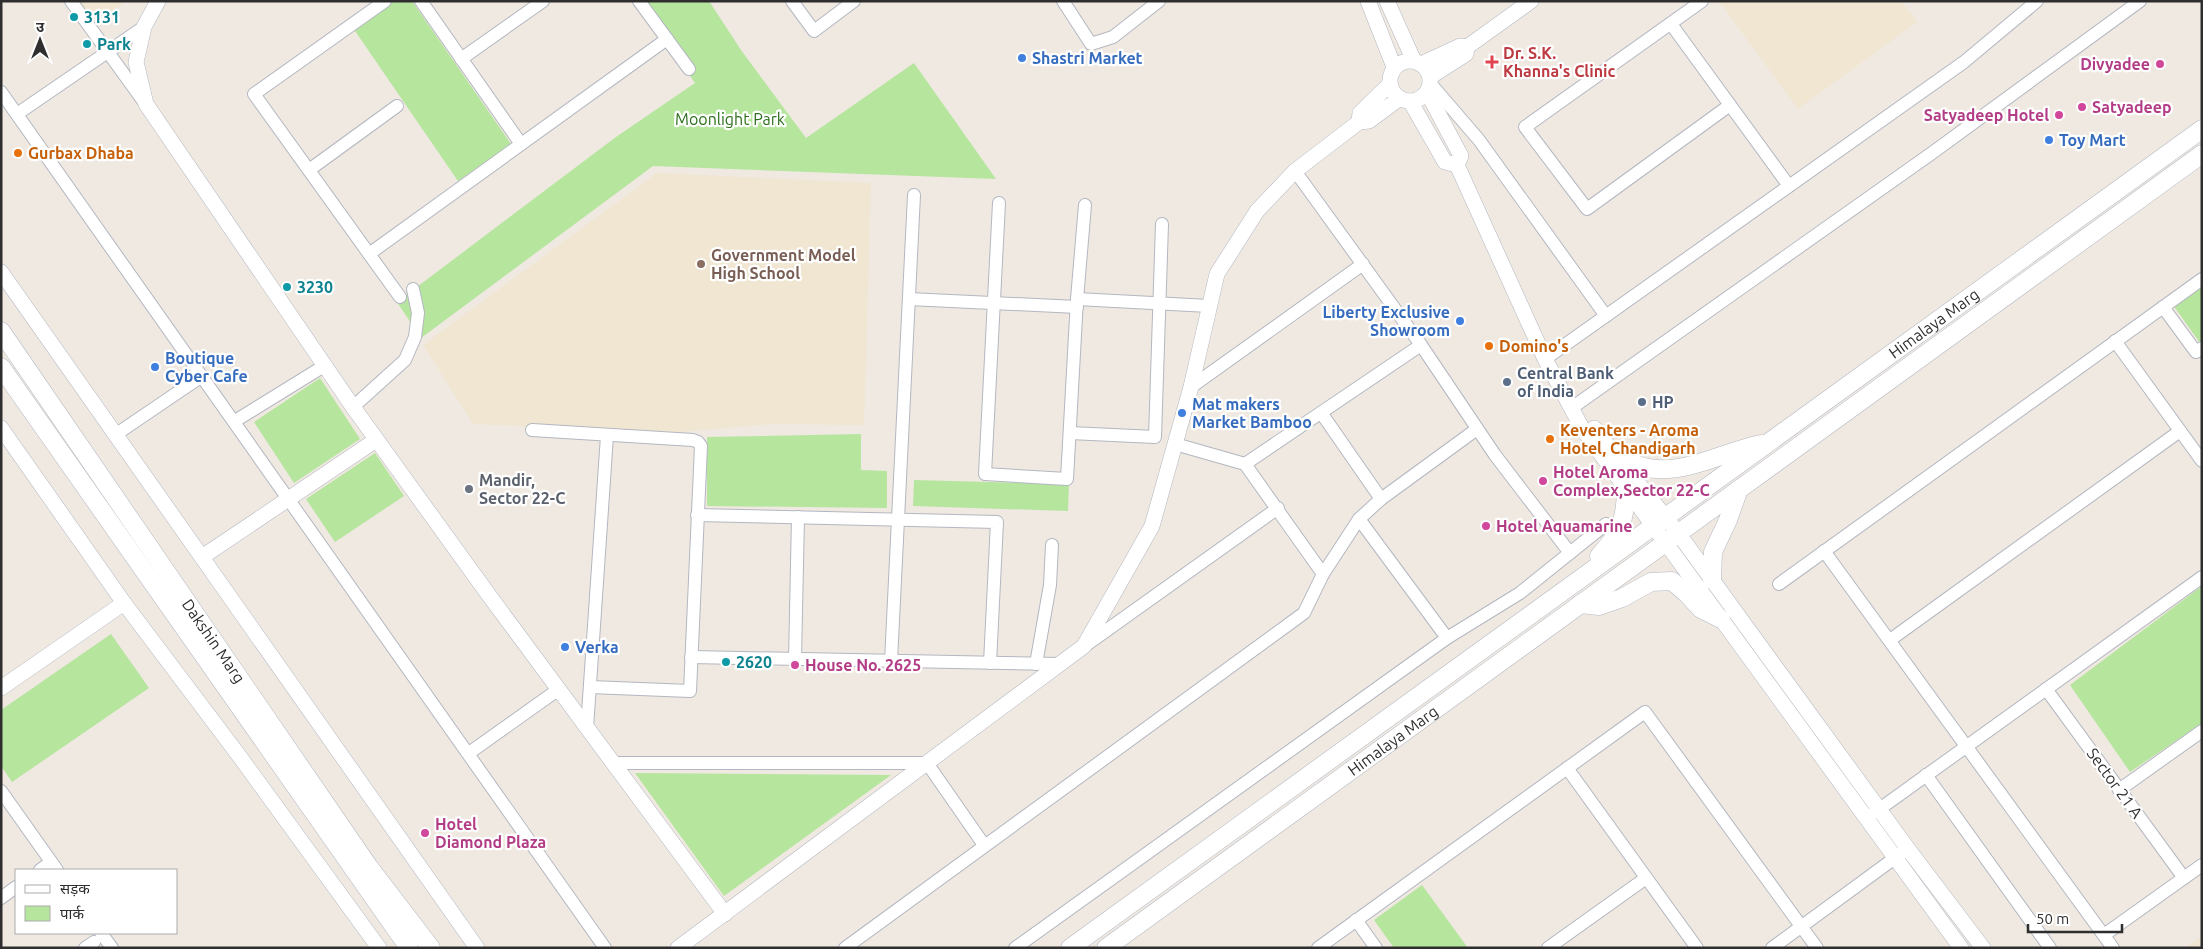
<svg xmlns="http://www.w3.org/2000/svg" width="2203" height="949" viewBox="0 0 2203 949" font-family="Ubuntu,'Noto Sans Devanagari',sans-serif">
<style>
.education{fill:#f0e6d1}
.green{fill:#b6e59e}
.lines{fill:none;stroke-linecap:round;stroke-linejoin:round}
.minor-casing{stroke:#b4b7c1;stroke-width:14}
.tertiary-casing{stroke:#b4b7c1;stroke-width:16}
.secondary-casing{stroke:#b4b7c1;stroke-width:19}
.minor{stroke:#fff;stroke-width:12}
.tertiary{stroke:#fff;stroke-width:15}
.secondary{stroke:#fff;stroke-width:18}
.culture-dot{fill:#0f9aa8;stroke:#fff;stroke-width:2}
.shop-dot{fill:#3f7fe0;stroke:#fff;stroke-width:2}
.health-dot{fill:#e0444e;stroke:#fff;stroke-width:2}
.hotel-dot{fill:#d1479c;stroke:#fff;stroke-width:2}
.food-dot{fill:#e8710a;stroke:#fff;stroke-width:2}
.education-dot{fill:#8d6e63;stroke:#fff;stroke-width:2}
.service-dot{fill:#5c6f8a;stroke:#fff;stroke-width:2}
.worship-dot{fill:#6b7280;stroke:#fff;stroke-width:2}
.labels{text-anchor:middle;stroke-width:4.5;stroke-linejoin:round;paint-order:stroke}
.culture-label{font-size:16px;font-weight:bold;fill:#0d838f;stroke:#fff;text-anchor:start}
.health-label{font-size:16px;font-weight:bold;fill:#be3a42;stroke:#fff;text-anchor:start}
.shop-label{font-size:16px;font-weight:bold;fill:#366cbe;stroke:#fff;text-anchor:start}
.hotel-label{font-size:16px;font-weight:bold;fill:#b23c85;stroke:#fff;text-anchor:start}
.park-label{font-size:16px;fill:#2c6e1b;stroke:#fff}
.food-label{font-size:16px;font-weight:bold;fill:#c56008;stroke:#fff;text-anchor:start}
.education-label{font-size:16px;font-weight:bold;fill:#785e54;stroke:#fff;text-anchor:start}
.street-label{font-size:16px;fill:#2e2e2e;stroke:#fff}
.service-label{font-size:16px;font-weight:bold;fill:#4e5e75;stroke:#fff;text-anchor:start}
.worship-label{font-size:16px;font-weight:bold;fill:#5b616d;stroke:#fff;text-anchor:start}
</style>
<rect width="100%" height="100%" fill="#efe9e1"/>
<!-- education -->
<g class="education">
<polygon points="78,1 126,1 94,24"/>
<polygon points="1719,1 1901,1 1917,22 1798,109"/>
<polygon points="657,173 871,183 864,425 772,424 677,432 473,424 423,345"/>
<polygon points="2202,936 2202,948 2185,948"/>
</g>
<!-- green -->
<g class="green">
<polygon points="391,1 412,1 511,144 458,181 353,28"/>
<polygon points="639,1 709,1 741,50 806,138 914,63 996,179 653,166 421,338 397,302 616,137 695,83"/>
<polygon points="2202,284 2202,342 2200,343 2173,305"/>
<polygon points="320,378 360,439 294,483 254,422"/>
<polygon points="861,434 861,470 887,471 887,508 707,506 707,437"/>
<polygon points="375,453 404,496 335,542 306,499"/>
<polygon points="914,480 1069,484 1068,511 913,506"/>
<polygon points="2202,586 2202,723 2130,772 2070,685"/>
<polygon points="111,634 149,688 12,782 1,766 1,710"/>
<polygon points="635,773 891,775 724,896"/>
<polygon points="1422,885 1468,948 1394,948 1374,920"/>
</g>
<g class="lines">
<defs>
<g id="minor">
<polyline points="71,1 144,102"/>
<polyline points="385,1 254,94 400,297"/>
<polyline points="421,1 521,144"/>
<polyline points="639,1 689,69"/>
<polyline points="792,1 814,31 854,1"/>
<polyline points="1063,1 1091,44 1113,37 1159,1"/>
<polyline points="1702,1 1525,127 1587,209 1730,105"/>
<polyline points="1671,24 1789,186"/>
<polyline points="461,59 543,1"/>
<polyline points="1430,83 1479,140 1606,316"/>
<polyline points="1,92 605,948"/>
<polyline points="17,114 144,27"/>
<polyline points="309,170 397,106"/>
<polyline points="1295,171 1421,345 1495,455 1570,553"/>
<polyline points="999,203 985,474 1067,479 1077,299 1085,205"/>
<polyline points="369,254 667,39"/>
<polyline points="909,299 1077,307"/>
<polyline points="1077,299 1209,306"/>
<polyline points="2163,307 2196,352 2202,348"/>
<polyline points="2115,341 2202,461"/>
<polyline points="1545,359 1964,62 2037,1"/>
<polyline points="1191,387 1363,264"/>
<polyline points="353,407 405,360 415,337 418,313 413,289"/>
<polyline points="1573,407 1932,153 2140,1"/>
<polyline points="1322,414 1381,499"/>
<polyline points="235,421 324,366"/>
<polyline points="532,430 693,440 698,442 701,446 690,691 590,687"/>
<polyline points="1070,433 1155,437 1162,224"/>
<polyline points="115,435 202,376"/>
<polyline points="1175,444 1245,464 1323,574"/>
<polyline points="1245,464 1421,345"/>
<polyline points="697,515 997,522 990,663"/>
<polyline points="1359,519 1447,638"/>
<polyline points="1824,551 2113,948"/>
<polyline points="1779,584 2202,279"/>
<polyline points="1890,640 2180,431"/>
<polyline points="1086,645 1278,508"/>
<polyline points="691,657 1059,664"/>
<polyline points="795,659 798,517"/>
<polyline points="891,661 914,195"/>
<polyline points="1036,664 1050,585 1052,545"/>
<polyline points="2046,689 2184,878"/>
<polyline points="587,728 607,436"/>
<polyline points="469,753 559,689"/>
<polyline points="613,763 927,763 984,845"/>
<polyline points="1567,768 1697,948"/>
<polyline points="1926,775 2050,948"/>
<polyline points="2119,790 2202,731"/>
<polyline points="1,791 57,870"/>
<polyline points="1867,818 2202,577"/>
<polyline points="40,870 51,862"/>
<polyline points="1,898 16,887"/>
<polyline points="1356,920 1376,948"/>
<polyline points="101,933 112,948"/>
<polyline points="2104,935 2202,865"/>
<polyline points="85,948 94,942"/>
<polyline points="845,948 1304,613 1323,574 1359,519 1381,499 1477,429"/>
<polyline points="1015,948 1447,638 1520,593 1606,524"/>
<polyline points="1318,948 1645,712 1817,948"/>
<polyline points="1548,948 1646,878"/>
<polyline points="1772,948 1903,852"/>
</g>
<g id="tertiary">
<polyline points="158,1 144,27 136,62 146,104 353,407 488,594 725,914"/>
<polyline points="1368,1 1394,67"/>
<polyline points="1387,1 1414,61"/>
<polyline points="1467,47 1531,1"/>
<circle cx="1410" cy="81" r="20"/>
<polyline points="1421,64 1460,46 1467,47 1466,54 1430,77"/>
<polyline points="1390,84 1360,113 1359,122 1369,121 1400,98"/>
<polyline points="1410,101 1445,162 1457,165 1461,156 1427,92"/>
<polyline points="1457,165 1545,359 1582,428 1961,948"/>
<polyline points="1,272 477,948"/>
<polyline points="1,428 124,603 240,757 379,948"/>
<polyline points="1594,428 1678,533 1908,849 1983,948"/>
<polyline points="202,557 376,440"/>
<polyline points="1,688 124,603"/>
<polyline points="678,948 1084,646 1152,526 1191,387 1217,274 1257,211 1295,171 1359,122"/>
</g>
<g id="secondary">
<path id="s1" d="M1 331 369 867 431 948"/>
<polyline points="1,367 409,948"/>
<path d="M1613 452C1663 490 1709 455 1761 444"/>
<path d="M1599 556C1621 532 1625 522 1626 490"/>
<polyline points="1712,580 1713,552 1728,520 1739,489"/>
<polyline points="1580,604 1599,606 1622,598 1651,582 1672,581 1687,594 1701,609 1721,619"/>
<path id="s2" d="M1070 948 2202 129"/>
<path id="s3" d="M1106 948 2202 154"/>
</g>
</defs>
<!-- minor casing -->
<use href="#minor" class="minor-casing"/>
<!-- tertiary casing -->
<use href="#tertiary" class="tertiary-casing"/>
<!-- secondary casing -->
<use href="#secondary" class="secondary-casing"/>
<!-- minor -->
<use href="#minor" class="minor"/>
<!-- tertiary -->
<use href="#tertiary" class="tertiary"/>
<!-- secondary -->
<use href="#secondary" class="secondary"/>
</g>
<!-- markers -->
<g class="culture-dot">
<circle cx="74" cy="17" r="5"/>
<circle cx="87" cy="44" r="5"/>
<circle cx="287" cy="287" r="5"/>
<circle cx="726" cy="662" r="5"/>
</g>
<g class="shop-dot">
<circle cx="1022" cy="58" r="5"/>
<circle cx="2049" cy="140" r="5"/>
<circle cx="1460" cy="321" r="5"/>
<circle cx="155" cy="367" r="5"/>
<circle cx="1182" cy="413" r="5"/>
<circle cx="565" cy="647" r="5"/>
</g>
<path class="health-dot" d="M1489.5 54.5h5v5h5v5h-5v5h-5v-5h-5v-5h5z"/>
<g class="hotel-dot">
<circle cx="2160" cy="64" r="5"/>
<circle cx="2082" cy="107" r="5"/>
<circle cx="2059" cy="115" r="5"/>
<circle cx="1543" cy="481" r="5"/>
<circle cx="1486" cy="526" r="5"/>
<circle cx="795" cy="665" r="5"/>
<circle cx="425" cy="833" r="5"/>
</g>
<g class="food-dot">
<circle cx="18" cy="153" r="5"/>
<circle cx="1489" cy="346" r="5"/>
<circle cx="1550" cy="439" r="5"/>
</g>
<circle class="education-dot" cx="701" cy="264" r="5"/>
<g class="service-dot">
<circle cx="1507" cy="382" r="5"/>
<circle cx="1642" cy="402" r="5"/>
</g>
<circle class="worship-dot" cx="469" cy="489" r="5"/>
<g class="labels">
<!-- culture labels -->
<g class="culture-label">
<text x="84" y="23">3131</text>
<text x="97" y="50">Park</text>
<text x="297" y="293">3230</text>
<text x="736" y="668">2620</text>
</g>
<!-- health labels -->
<g class="health-label">
<text x="1503" y="59">Dr. S.K.<tspan x="1503" dy="18">Khanna's Clinic</tspan></text>
</g>
<!-- shop labels -->
<g class="shop-label">
<text x="1032" y="64">Shastri Market</text>
<text x="2059" y="146">Toy Mart</text>
<text x="1450" y="318" text-anchor="end">Liberty Exclusive<tspan x="1450" dy="18">Showroom</tspan></text>
<text x="165" y="364">Boutique<tspan x="165" dy="18">Cyber Cafe</tspan></text>
<text x="1192" y="410">Mat makers<tspan x="1192" dy="18">Market Bamboo</tspan></text>
<text x="575" y="653">Verka</text>
</g>
<!-- hotel labels -->
<g class="hotel-label">
<text x="2150" y="70" text-anchor="end">Divyadee</text>
<text x="2092" y="113">Satyadeep</text>
<text x="2049" y="121" text-anchor="end">Satyadeep Hotel</text>
<text x="1553" y="478">Hotel Aroma<tspan x="1553" dy="18">Complex,Sector 22-C</tspan></text>
<text x="1496" y="532">Hotel Aquamarine</text>
<text x="805" y="671">House No. 2625</text>
<text x="435" y="830">Hotel<tspan x="435" dy="18">Diamond Plaza</tspan></text>
</g>
<!-- park labels -->
<g class="park-label">
<text x="730" y="125">Moonlight Park</text>
</g>
<!-- food labels -->
<g class="food-label">
<text x="28" y="159">Gurbax Dhaba</text>
<text x="1499" y="352">Domino's</text>
<text x="1560" y="436">Keventers - Aroma<tspan x="1560" dy="18">Hotel, Chandigarh</tspan></text>
</g>
<!-- education labels -->
<g class="education-label">
<text x="711" y="261">Government Model<tspan x="711" dy="18">High School</tspan></text>
</g>
<!-- street labels -->
<g class="street-label">
<text dy="6" stroke="none"><textPath href="#s2" startOffset="1066">Himalaya Marg</textPath></text>
<text dy="6" stroke="none"><textPath href="#s1" startOffset="376">Dakshin Marg</textPath></text>
<text dy="6" stroke="none"><textPath href="#s3" startOffset="354">Himalaya Marg</textPath></text>
<text transform="translate(2115 783) rotate(54)" y="6">Sector 21 A</text>
</g>
<!-- service labels -->
<g class="service-label">
<text x="1517" y="379">Central Bank<tspan x="1517" dy="18">of India</tspan></text>
<text x="1652" y="408">HP</text>
</g>
<!-- worship labels -->
<g class="worship-label">
<text x="479" y="486">Mandir,<tspan x="479" dy="18">Sector 22-C</tspan></text>
</g>
</g>
<!-- border -->
<rect width="2203" height="949" fill="none" stroke="#2e2e2e" stroke-width="5"/>
<!-- legend -->
<rect x="15" y="869" width="162" height="65" fill="#ffffff" stroke="#ababab"/>
<rect x="25" y="885" width="25" height="8" fill="#ffffff" stroke="#ababab"/>
<text x="60" y="894" font-size="15" fill="#2e2e2e">सड़क</text>
<rect x="25" y="906" width="25" height="15" fill="#b6e59e" stroke="#ababab"/>
<text x="60" y="919" font-size="15" fill="#2e2e2e">पार्क</text>
<!-- north arrow -->
<g transform="translate(40 40)" stroke="#ffffff" stroke-width="4" paint-order="stroke">
<path d="M0-4L9 19L0 12L-9 19Z" fill="#2e2e2e"/>
<text y="-8" font-size="14" font-weight="bold" text-anchor="middle" fill="#2e2e2e">उ</text>
</g>
<!-- scale -->
<path d="M2028 924v8h94v-8" fill="none" stroke="#2e2e2e" stroke-width="2.5"/>
<text x="2036" y="924" font-size="15" fill="#2e2e2e" stroke="#ffffff" stroke-width="4" paint-order="stroke">50 m</text>
</svg>
